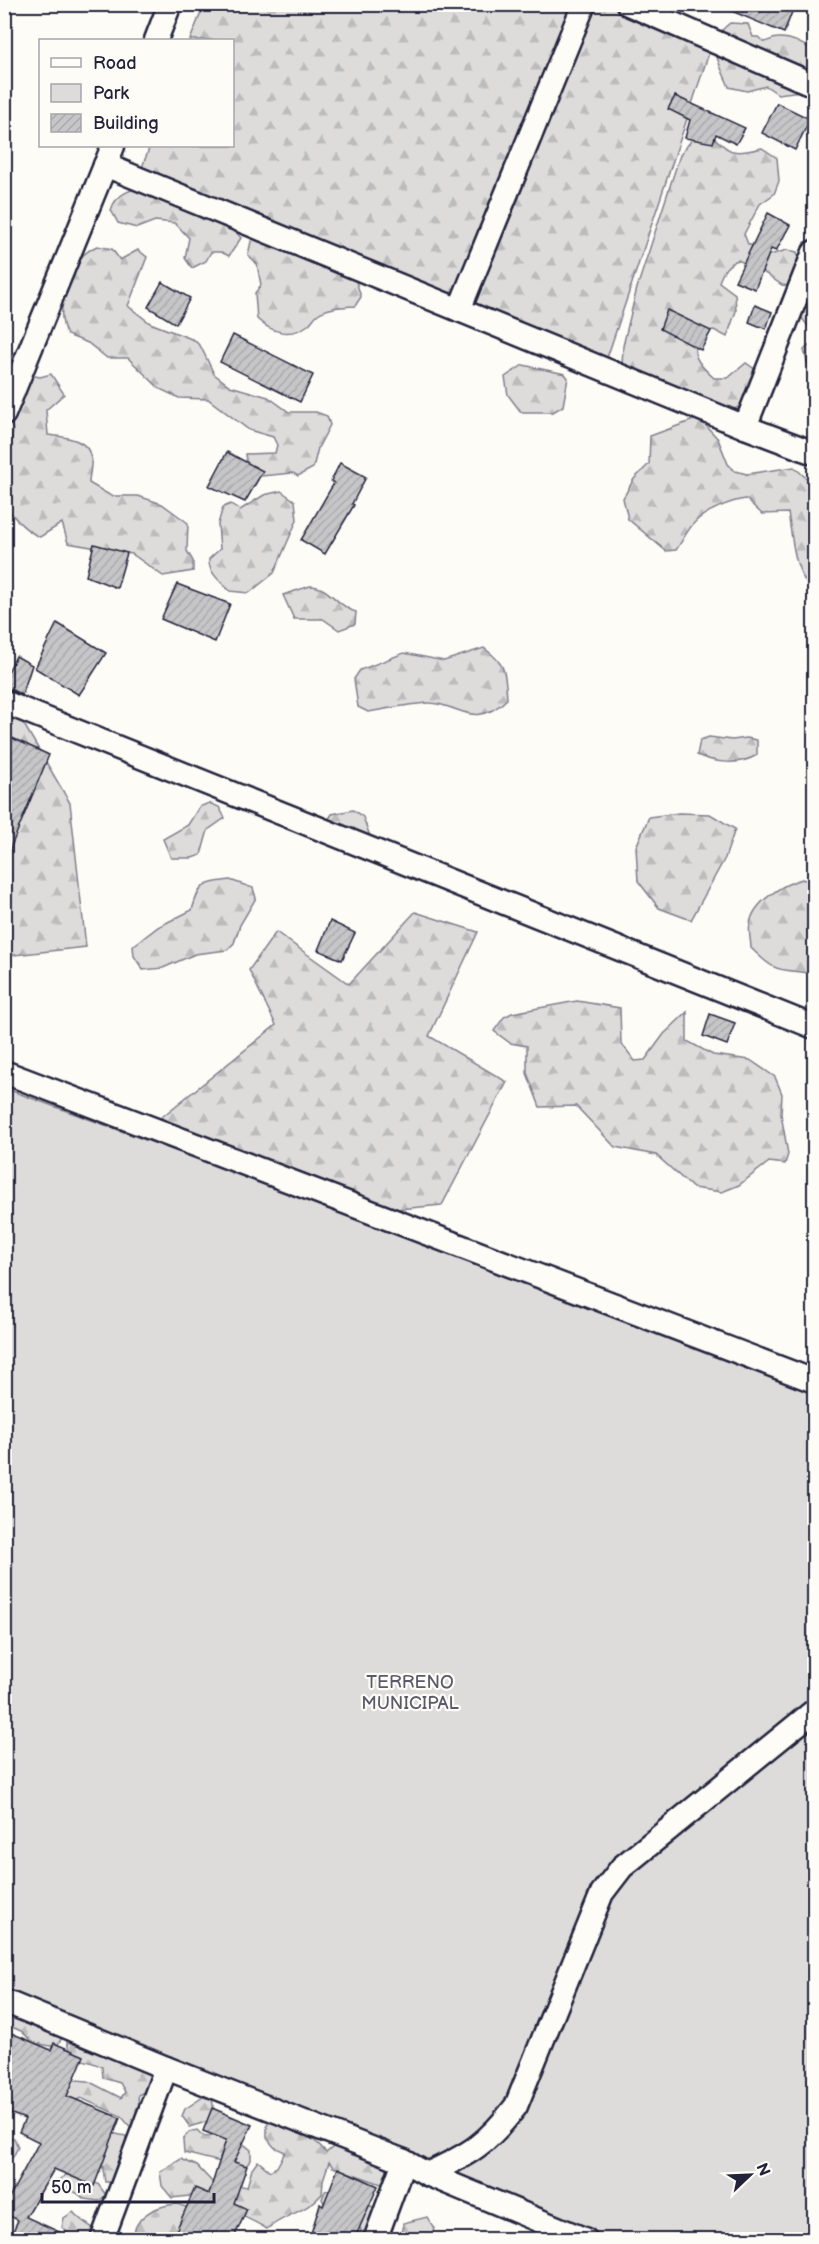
<svg xmlns="http://www.w3.org/2000/svg" width="819" height="2244" viewBox="0 0 819 2244" font-family="'Balsamiq Sans',sans-serif">
<style>
.forest{fill:url(#forest-firs);stroke:#807f8b;stroke-width:1.5}
.park{fill:#dddcdb;stroke:#807f8b;stroke-width:1.5}
.building{fill:url(#building-hatch);stroke:#22223b;stroke-width:1.5}
.lines{fill:none;stroke-linecap:round;stroke-linejoin:round}
.minor-casing{stroke:#22223b;stroke-width:27}
.minor{stroke:#fdfcf7;stroke-width:22}
.labels{text-anchor:middle;stroke-width:4.5;stroke-linejoin:round;paint-order:stroke}
.park-label{font-size:18px;fill:#5a5a6b;stroke:#fdfcf7}
</style>
<defs>
<pattern id="forest-firs" width="22" height="20" patternUnits="userSpaceOnUse" patternTransform="scale(1.5)"><rect width="22" height="20" fill="#dddcdb"/><path d="M5 1l3.5 6h-7zM16 11l3.5 6h-7z" fill="#bdbcbd"/></pattern>
<pattern id="building-hatch" width="6" height="6" patternUnits="userSpaceOnUse" patternTransform="scale(1.5)"><rect width="6" height="6" fill="#c6c6c8"/><path d="M-1 1l2-2M0 6l6-6M5 7l2-2" fill="none" stroke="#aaaaad"/></pattern>
</defs>
<rect width="100%" height="100%" fill="#fdfcf7"/>
<filter id="ink" filterUnits="userSpaceOnUse"><feTurbulence type="fractalNoise" baseFrequency=".0167" numOctaves="2"/><feDisplacementMap in="SourceGraphic" scale="12" xChannelSelector="R" yChannelSelector="G"/><feConvolveMatrix kernelMatrix="1 2 1 2 8 2 1 2 1" color-interpolation-filters="sRGB"/></filter>
<g filter="url(#ink)">
<!-- forest -->
<g class="forest">
<polygon points="204,5 614,5 709,53 606,361 141,170 150,146 232,146 232,40 190,40"/>
<path d="M730 23 748 24 753 37H758L764 42C769 41 773 38 778 38 792 37 804 45 814 51V103L801 91 778 94 766 86 747 91 729 87C720 63 703 43 730 23Z"/>
<path d="M701 128C731 147 721 158 762 148L777 158 779 181 774 194 760 204 744 234 748 244 770 255 787 250 797 252 800 268 794 287 782 285 760 270 738 260C727 264 723 271 719 282L735 294 736 311 727 337 714 330 700 332C688 353 698 364 714 378H728L746 363 756 370 746 403 729 412C716 408 699 393 689 392 680 391 668 395 660 397L622 366 623 346 637 288 680 155Z"/>
<path d="M158 183 233 228 241 238 229 256 221 252H211L206 261 192 268 185 258 189 238 175 223 155 221 137 228 118 223 111 210C117 189 140 188 158 183Z"/>
<path d="M252 237 355 278 361 297 355 306C342 307 328 307 318 314 314 317 312 322 308 325 291 338 272 333 257 319L255 293 261 285 257 264 248 255Z"/>
<path d="M97 246 112 249 120 260 138 250 147 257 128 306 150 323 194 340 201 347 214 374 230 386 268 397 289 412H316L327 416 330 425 318 448 313 468 298 476 293 473 261 476 247 465 245 454 275 453 277 445 273 437 249 430 208 399 179 398 160 389 128 358H107L88 343 67 335C59 319 61 305 67 290 69 286 68 280 69 276 72 263 86 251 97 246Z"/>
<polygon points="814,299 814,334 801,317 799,308"/>
<polygon points="814,341 814,376 809,370 804,350"/>
<polygon points="523,365 565,374 568,378 563,406 553,412 521,412 508,395 505,377"/>
<path d="M19 373 40 377 51 374 64 394 46 410 48 435C64 437 89 438 91 459 92 467 89 475 89 483L111 496H138L162 504 188 523 187 551 193 561V571L163 576 132 554 68 543 62 523 40 537C26 531 14 518 5 505 1 499 5 462 5 452L10 448 13 431 8 404Z"/>
<path d="M699 418 718 439 728 464 735 471 747 474 794 467 814 485V592C793 573 793 540 788 513L762 514 746 499C730 501 706 511 695 522 687 530 682 542 676 550L666 551 628 519 623 498 634 479 649 464 650 436Z"/>
<path d="M281 491 295 501 297 520 274 573 249 593 230 591C221 582 208 573 209 559L220 549 218 524 223 507 231 504 240 510 264 495Z"/>
<path d="M310 586C330 586 337 607 356 612L355 624 339 630 323 619H294L283 595Z"/>
<path d="M484 648C507 665 505 672 507 699 474 732 457 702 428 703 408 704 387 709 368 712L358 707 354 679 360 670 404 653 444 661Z"/>
<polygon points="15,709 70,803 86,947 5,956 4,717"/>
<path d="M709 737 732 740 747 738 757 740V755C739 766 715 763 697 755L700 740Z"/>
<polygon points="209,803 219,807 225,818 208,830 201,855 192,858 171,858 163,839 188,825 199,807"/>
<polygon points="353,810 363,817 371,839 356,852 345,853 328,839 327,822 332,814"/>
<polygon points="679,813 710,814 735,829 725,858 691,920 659,908 638,881 636,847 649,817"/>
<path d="M802 879 814 883V974C779 967 780 977 751 948 751 941 748 931 750 924 753 902 783 884 802 879Z"/>
<path d="M230 880 253 888 256 898 240 925 234 943 227 950 195 954 163 968 143 970 134 956 133 946 158 927 192 910C200 883 202 884 230 880Z"/>
<polygon points="415,912 478,932 429,1036 507,1082 442,1205 333,1215 153,1124 276,1025 249,970 276,932 349,984"/>
<polygon points="577,1001 620,1008 621,1043 635,1061 645,1060 664,1034 687,1012 687,1041 713,1055 750,1060 775,1077 782,1094 781,1114 788,1154 785,1164 769,1162 739,1185 722,1192 693,1188 656,1155 615,1147 576,1106 540,1107 527,1073 527,1046 510,1043 494,1031 504,1017 512,1013"/>
<polygon points="4,2006 61,2029 62,2038 56,2047 34,2043 21,2031 5,2024"/>
<path d="M67 2033 147 2066 153 2076 148 2090 138 2095 139 2108 133 2130 121 2116 81 2098 61 2107 64 2079 88 2081 121 2098 125 2092 120 2083 103 2078 102 2067C83 2056 66 2065 67 2033Z"/>
<polygon points="203,2097 212,2099 215,2116 211,2120 190,2127 182,2116 185,2109"/>
<path d="M273 2120C289 2128 317 2137 326 2153L333 2147C354 2150 376 2152 389 2171L387 2186 333 2167 329 2162 323 2180 322 2194C307 2212 285 2214 267 2229 253 2220 239 2216 226 2206L237 2185 247 2187 252 2169 258 2161 270 2171 277 2167 285 2152 274 2147 267 2138V2125Z"/>
<path d="M197 2130C206 2140 208 2136 219 2135 231 2134 243 2143 251 2150V2160L244 2168 184 2153 183 2139 189 2132Z"/>
<polygon points="111,2133 126,2136 125,2157 112,2182 105,2182 102,2162"/>
<polygon points="4,2135 14,2138 18,2147 13,2157 7,2159 5,2156"/>
<polygon points="181,2159 197,2166 214,2184 210,2197 198,2195 172,2198 162,2186 160,2172"/>
<path d="M69 2173 98 2184 106 2195 99 2201 84 2199C76 2189 65 2191 57 2181Z"/>
<polygon points="332,2189 373,2207 393,2228 388,2239 358,2239 361,2229 328,2211 322,2199 325,2191"/>
<path d="M177 2204 192 2209 187 2229 165 2232 166 2239 132 2240C135 2215 154 2206 177 2204Z"/>
<path d="M73 2212C83 2224 97 2229 108 2239H74L62 2227 64 2218Z"/>
<polygon points="427,2217 434,2228 431,2239 402,2239 403,2223"/>
</g>
<!-- park -->
<polygon class="park" points="4,1088 814,1385 814,2239 592,2239 5,2000"/>
<!-- building -->
<g class="building">
<polygon points="715,4 795,4 784,33"/>
<polygon points="675,96 745,128 736,144 716,134 713,143 685,138 690,120 668,109"/>
<polygon points="777,103 810,119 795,150 762,133"/>
<polygon points="768,213 790,225 776,251 771,249 755,289 735,281"/>
<polygon points="162,282 190,298 176,324 148,307"/>
<polygon points="755,305 772,312 766,329 749,322"/>
<polygon points="667,310 711,331 701,350 660,329"/>
<polygon points="233,335 313,375 300,402 220,362"/>
<polygon points="227,452 263,471 245,502 209,486"/>
<polygon points="340,463 366,477 352,504 354,505 325,554 301,540 334,483 331,481"/>
<polygon points="94,544 127,553 117,588 86,576"/>
<polygon points="177,584 230,604 215,642 161,619"/>
<polygon points="57,623 106,653 79,695 35,668"/>
<polygon points="16,656 32,665 22,695 4,686 4,680"/>
<polygon points="10,737 49,755 5,861 4,750"/>
<polygon points="330,921 355,933 342,960 318,950"/>
<polygon points="710,1014 735,1023 727,1045 703,1036"/>
<polygon points="4,2030 51,2050 54,2043 84,2056 67,2096 120,2118 94,2186 54,2169 26,2217 77,2240 9,2240 18,2220 4,2213 4,2207 39,2142 19,2132 25,2119 4,2111"/>
<polygon points="212,2108 252,2125 234,2162 247,2166 234,2203 247,2209 233,2240 172,2240 195,2188 209,2194 226,2140 203,2131"/>
<polygon points="338,2168 378,2186 354,2240 309,2240 320,2204 323,2206"/>
</g>
<g class="lines">
<defs>
<g id="minor">
<polyline points="628,4 814,85"/>
<polyline points="156,40 170,4"/>
<polyline points="105,165 745,427 814,453"/>
<polyline points="459,310 584,4"/>
<polyline points="4,414 113,146"/>
<polyline points="745,427 814,252"/>
<polyline points="4,702 814,1027"/>
<polyline points="4,1072 814,1381"/>
<polyline points="4,2001 166,2068 404,2161 427,2174 586,2240"/>
<path d="M427 2174C470 2154 487 2144 516 2106L602 1893 622 1867 814 1711"/>
<polyline points="102,2240 166,2068"/>
<polyline points="375,2240 404,2161"/>
</g>
</defs>
<!-- minor casing -->
<use href="#minor" class="minor-casing"/>
<!-- minor -->
<use href="#minor" class="minor"/>
</g>
</g>
<g class="labels">
<!-- park labels -->
<g class="park-label">
<text x="410" y="1688">TERRENO<tspan x="410" dy="21">MUNICIPAL</tspan></text>
</g>
</g>
<!-- margin -->
<rect width="819" height="2244" fill="none" stroke="#fdfcf7" stroke-width="24"/>
<rect x="12" y="12" width="795" height="2220" fill="none" stroke="#22223b" stroke-width="2" filter="url(#ink)"/>
<!-- legend -->
<rect x="39" y="39" width="195" height="108" fill="#fdfcf7" stroke="#a5a5ac" stroke-width="1.5"/>
<rect x="51" y="58" width="30" height="9" fill="#fdfcf7" stroke="#a5a5ac" stroke-width="1.5"/>
<text x="93" y="69" font-size="18" fill="#22223b">Road</text>
<rect x="51" y="84" width="30" height="18" fill="#dddcdb" stroke="#a5a5ac" stroke-width="1.5"/>
<text x="93" y="99" font-size="18" fill="#22223b">Park</text>
<rect x="51" y="114" width="30" height="18" fill="url(#building-hatch)" stroke="#a5a5ac" stroke-width="1.5"/>
<text x="93" y="129" font-size="18" fill="#22223b">Building</text>
<!-- north arrow -->
<g transform="translate(750 2175) rotate(67)" stroke="#fdfcf7" stroke-width="4.5" paint-order="stroke">
<path d="M0-4.5L10 22L0 15L-10 22Z" fill="#22223b"/>
<text y="-9" font-size="16" font-weight="bold" text-anchor="middle" fill="#22223b">N</text>
</g>
<!-- scale -->
<path d="M42 2193v9h172v-9" fill="none" stroke="#22223b" stroke-width="3"/>
<text x="51" y="2193" font-size="18" fill="#22223b" stroke="#fdfcf7" stroke-width="4.5" paint-order="stroke">50 m</text>
</svg>
